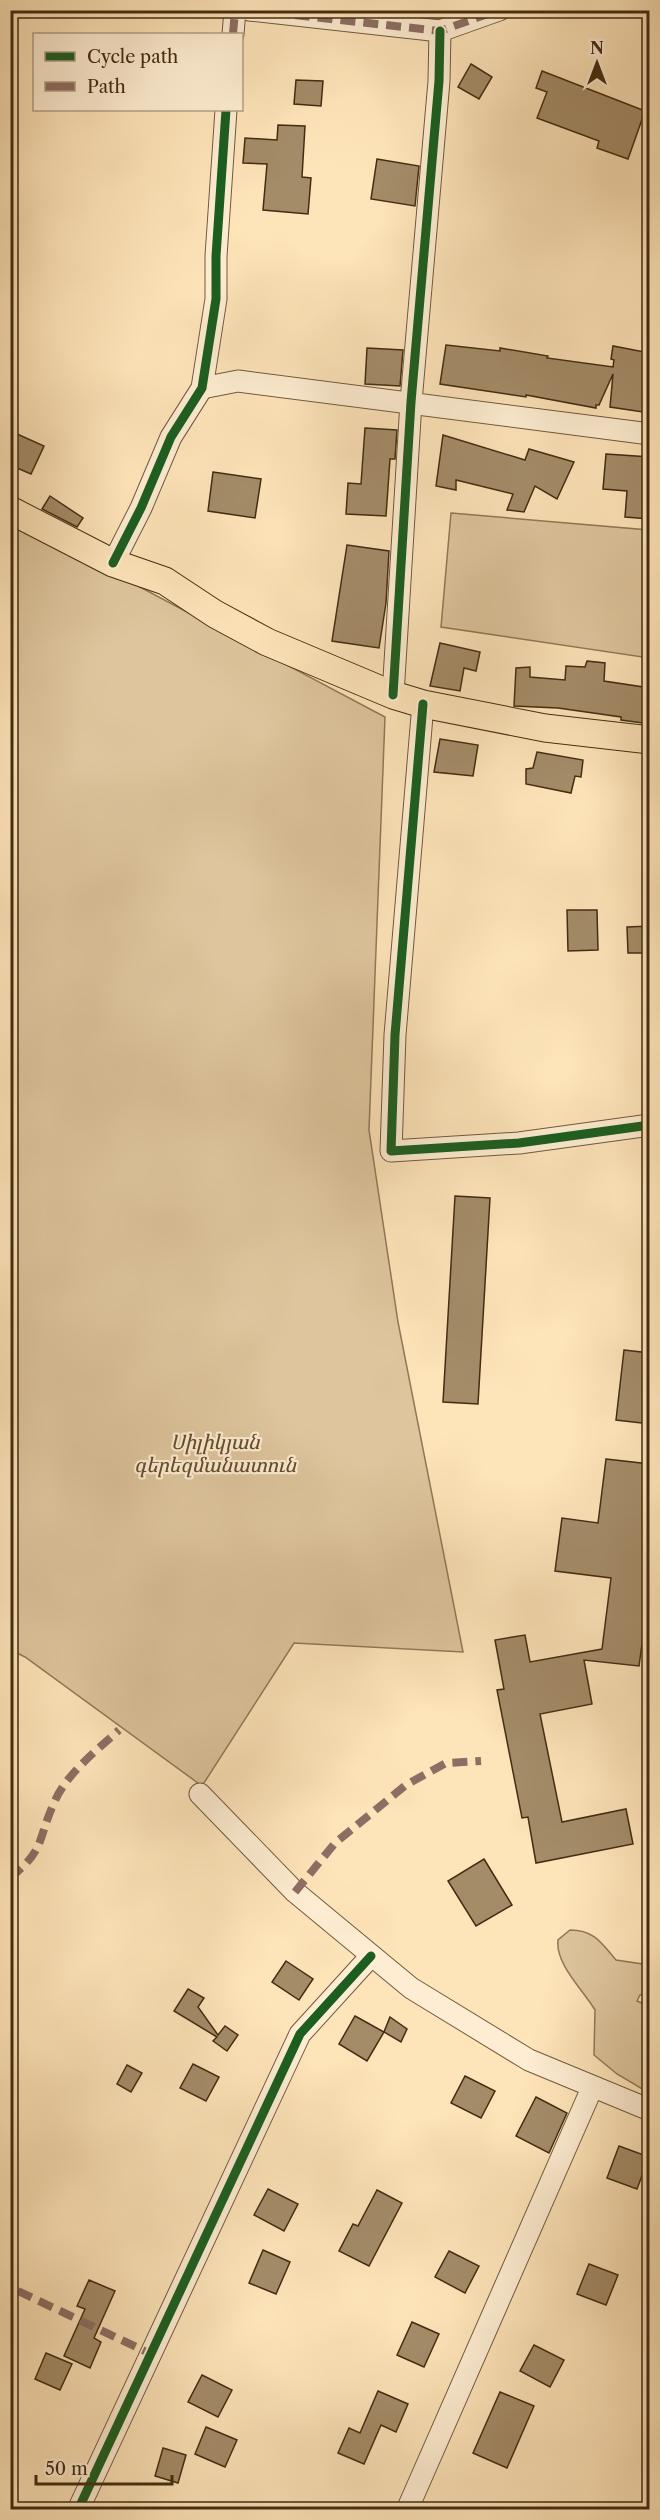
<svg xmlns="http://www.w3.org/2000/svg" width="660" height="2520" viewBox="0 0 660 2520" font-family="'Libre Caslon Text','Noto Serif Armenian',serif">
<style>
.green{fill:#dec59d;stroke:#907858;stroke-width:1.5}
.building{fill:#a48c69;stroke:#432c12;stroke-width:1.5}
.lines{fill:none;stroke-linecap:round;stroke-linejoin:round}
.minor-casing{stroke:#725a3c;stroke-width:23}
.major-casing{stroke:#432c12;stroke-width:29}
.minor{stroke:#feedd2;stroke-width:21}
.major{stroke:#fee4b9;stroke-width:27}
.quiet{stroke:#8d6e63;stroke-width:8;stroke-dasharray:15 8;stroke-linecap:butt}
.cycleway-casing{stroke:#feedd2;stroke-width:13}
.cycleway{stroke:#1b5e20;stroke-width:9}
.labels{text-anchor:middle;stroke-width:4.5;stroke-linejoin:round;paint-order:stroke}
.park-label{font-size:20px;font-style:italic;fill:#624b2e;stroke:#feedd2}
</style>
<rect width="100%" height="100%" fill="#fee4b9"/>
<filter id="stains"><feTurbulence type="fractalNoise" baseFrequency=".00333" numOctaves="4"/><feColorMatrix values="0 0 0 0 .2 0 0 0 0 .09 0 0 0 0 .02 0 0 0 .5 -.17"/></filter>
<radialGradient id="worn" r=".72"><stop offset=".6" stop-color="#630" stop-opacity="0"/><stop offset="1" stop-color="#630" stop-opacity=".3"/></radialGradient>
<!-- green -->
<g class="green">
<polygon points="451,513 649,530 649,658 441,627"/>
<polygon points="10,518 385,717 369,1130 398,1322 463,1652 294,1643 202,1786 25,1657 11,1650"/>
<path d="M570 1930C595 1930 602 1944 616 1960L649 1965V1995H640L637 2001 649 2006V2093L617 2074 594 2055 595 2010C584 1991 555 1964 558 1940Z"/>
</g>
<!-- building -->
<g class="building">
<polygon points="471,64 492,77 479,99 458,87"/>
<polygon points="542,71 645,111 628,159 597,148 599,141 537,118 547,92 536,88"/>
<polygon points="296,80 323,81 321,106 294,104"/>
<polygon points="278,125 305,126 302,177 311,178 308,214 263,210 267,164 243,163 245,138 277,140"/>
<polygon points="377,159 419,166 415,206 371,199"/>
<polygon points="446,345 500,351 500,348 548,356 547,358 613,367 614,360 611,359 613,346 650,353 650,388 643,412 610,407 613,374 599,405 596,405 596,408 526,395 526,397 440,384"/>
<polygon points="367,348 403,350 400,386 365,384"/>
<polygon points="365,428 397,430 395,459 390,459 386,516 346,514 348,483 361,484"/>
<polygon points="15,433 44,446 31,474 10,465 10,443"/>
<polygon points="443,435 525,460 529,449 574,462 557,499 535,486 524,512 507,510 513,494 456,480 456,490 436,486"/>
<polygon points="606,454 650,457 650,519 625,517 627,491 603,489"/>
<polygon points="213,472 261,479 255,518 208,511"/>
<polygon points="50,496 83,518 77,527 42,509"/>
<polygon points="347,545 389,551 386,603 379,648 332,641"/>
<polygon points="440,643 480,652 476,671 464,668 460,691 430,686"/>
<polygon points="587,661 605,663 604,681 650,688 650,724 621,720 621,717 558,708 514,706 516,668 530,667 530,677 565,680 566,666 585,667"/>
<polygon points="440,739 478,745 473,776 434,772"/>
<polygon points="537,752 583,760 581,777 575,776 571,793 526,784 526,769 533,768"/>
<polygon points="567,910 597,910 598,950 568,951"/>
<polygon points="650,926 650,953 628,953 627,927"/>
<polygon points="455,1196 490,1198 478,1404 443,1402"/>
<polygon points="624,1350 650,1353 650,1424 616,1420"/>
<polygon points="606,1459 650,1464 650,1585 639,1666 584,1660 592,1704 540,1714 562,1822 626,1809 633,1844 536,1863 528,1817 522,1818 497,1690 504,1689 495,1640 525,1635 530,1662 602,1649 611,1578 555,1571 562,1518 598,1523"/>
<polygon points="484,1859 512,1905 476,1926 448,1881"/>
<polygon points="286,1961 313,1979 299,2000 272,1982"/>
<polygon points="188,1989 204,1998 198,2007 218,2035 225,2026 238,2035 227,2051 213,2041 217,2037 174,2011"/>
<polygon points="355,2016 384,2032 367,2061 339,2044"/>
<polygon points="390,2017 407,2029 401,2042 384,2032"/>
<polygon points="193,2064 219,2077 206,2101 180,2088"/>
<polygon points="127,2065 142,2073 131,2092 117,2084"/>
<polygon points="465,2076 495,2091 481,2118 451,2103"/>
<polygon points="536,2097 567,2113 549,2153 516,2136"/>
<polygon points="619,2146 649,2157 637,2189 607,2178"/>
<polygon points="268,2189 298,2204 284,2231 254,2215"/>
<polygon points="377,2190 402,2203 369,2266 339,2251 353,2224 358,2226"/>
<polygon points="263,2250 290,2262 276,2294 249,2283"/>
<polygon points="449,2251 479,2266 465,2293 435,2277"/>
<polygon points="589,2264 618,2275 606,2305 577,2294"/>
<polygon points="89,2280 115,2291 94,2338 101,2342 90,2368 64,2356 85,2309 77,2306"/>
<polygon points="412,2322 439,2334 424,2367 397,2355"/>
<polygon points="534,2345 564,2360 550,2387 520,2371"/>
<polygon points="46,2353 72,2364 60,2390 35,2379"/>
<polygon points="202,2375 232,2390 218,2417 188,2402"/>
<polygon points="378,2391 408,2404 396,2432 381,2425 364,2464 338,2453 349,2428 360,2433"/>
<polygon points="500,2392 534,2406 507,2468 473,2453"/>
<polygon points="206,2427 237,2440 225,2467 195,2454"/>
<polygon points="163,2448 186,2455 178,2483 155,2476"/>
</g>
<g class="lines">
<defs>
<g id="minor">
<polyline points="249,10 440,31 499,10"/>
<polyline points="233,34 235,10"/>
<polyline points="202,388 238,381 650,434"/>
<polyline points="113,563 141,508 171,437 202,388 216,299 216,256 226,110"/>
<polyline points="393,695 411,402 439,81 440,31"/>
<polyline points="423,704 395,1035 391,1151 519,1143 650,1125"/>
<polyline points="200,1794 295,1892 411,1988 529,2060 650,2110"/>
<polyline points="78,2510 300,2034 371,1956"/>
<polyline points="407,2510 592,2088"/>
</g>
<polyline id="major" points="10,510 113,563 165,581 215,614 267,642 393,695 423,704 545,728 650,740"/>
</defs>
<!-- minor casing -->
<use href="#minor" class="minor-casing"/>
<!-- major casing -->
<use href="#major" class="major-casing"/>
<!-- minor -->
<use href="#minor" class="minor"/>
<!-- major -->
<use href="#major" class="major"/>
<!-- quiet -->
<g class="quiet">
<polyline points="249,10 440,31 499,10"/>
<polyline points="233,34 235,10"/>
<path d="M10 1878C46 1849 37 1840 54 1803 66 1774 96 1751 119 1730"/>
<polyline points="295,1892 335,1843 406,1785 446,1763 481,1761"/>
<polyline points="18,2291 151,2354"/>
</g>
<defs>
<g id="cycleway">
<polyline points="113,563 141,508 171,437 202,388 216,299 216,256 226,110"/>
<polyline points="393,695 411,402 439,81 440,31"/>
<polyline points="423,704 395,1035 391,1151 519,1143 650,1125"/>
<polyline points="78,2510 300,2034 371,1956"/>
</g>
</defs>
<!-- cycleway casing -->
<use href="#cycleway" class="cycleway-casing"/>
<!-- cycleway -->
<use href="#cycleway" class="cycleway"/>
</g>
<g class="labels">
<!-- park labels -->
<g class="park-label">
<text x="215" y="1449">Սիլիկյան<tspan x="215" dy="23">գերեզմանատուն</tspan></text>
</g>
</g>
<!-- margin -->
<rect width="660" height="2520" fill="none" stroke="#fee4b9" stroke-width="36"/>
<rect x="12" y="12" width="636" height="2496" fill="none" stroke="#432c12" stroke-width="3"/>
<rect x="18" y="18" width="624" height="2484" fill="none" stroke="#432c12" stroke-width="1.5"/>
<!-- legend -->
<rect x="33" y="33" width="210" height="78" fill="#feedd2" stroke="#b3a085" stroke-width="1.5"/>
<rect x="45" y="52" width="30" height="9" fill="#1b5e20" stroke="#b3a085" stroke-width="1.5"/>
<text x="87" y="63" font-size="18" fill="#432c12">Cycle path</text>
<rect x="45" y="82" width="30" height="9" fill="#8d6e63" stroke="#b3a085" stroke-width="1.5"/>
<text x="87" y="93" font-size="18" fill="#432c12">Path</text>
<!-- north arrow -->
<g transform="translate(597 63)" stroke="#feedd2" stroke-width="4.5" paint-order="stroke">
<path d="M0-4.5L10 22L0 15L-10 22Z" fill="#432c12"/>
<text y="-9" font-size="16" font-weight="bold" text-anchor="middle" fill="#432c12">N</text>
</g>
<!-- scale -->
<path d="M36 2475v9h136v-9" fill="none" stroke="#432c12" stroke-width="3"/>
<text x="45" y="2475" font-size="18" fill="#432c12" stroke="#feedd2" stroke-width="4.5" paint-order="stroke">50 m</text>
<rect width="100%" height="100%" filter="url(#stains)"/>
<rect width="100%" height="100%" fill="url(#worn)"/>
</svg>
